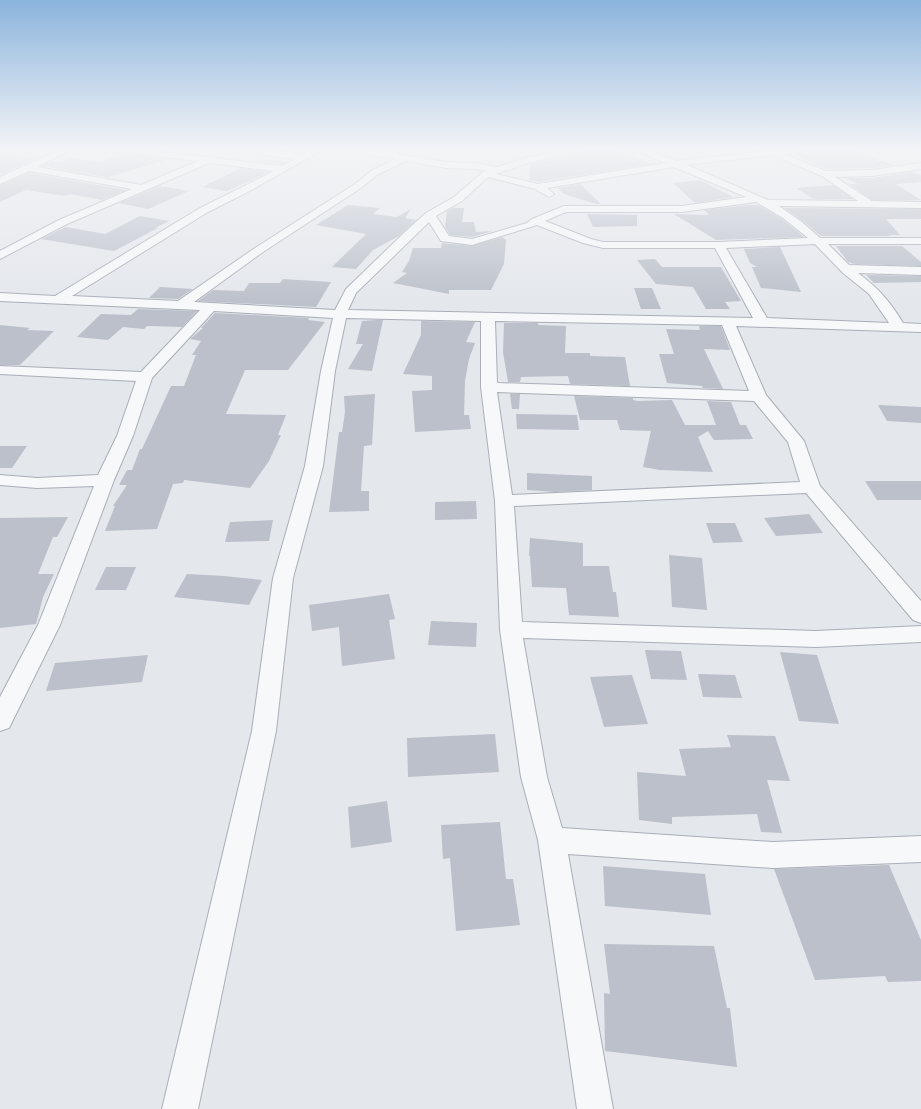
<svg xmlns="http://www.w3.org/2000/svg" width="921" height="1109" viewBox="0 0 921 1109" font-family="'Archivo Narrow',sans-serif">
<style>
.building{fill:#bbc0ca}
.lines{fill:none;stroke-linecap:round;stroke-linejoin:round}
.minor-casing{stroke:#a9aeb7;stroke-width:2}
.minor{fill:#f7f8fa;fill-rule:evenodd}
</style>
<rect width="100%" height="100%" fill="#e4e7ec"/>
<!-- building -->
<g class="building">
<polygon points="592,150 617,150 651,164 538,182 529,180 530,164"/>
<polygon points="800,150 851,150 894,165 872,168 826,169 793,154 798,153"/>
<polygon points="0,152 38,158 0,175"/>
<polygon points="125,153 166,160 108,177 142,183 141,183 42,166 52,161 60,162 70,158 101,162"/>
<polygon points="261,159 286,162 282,164 256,161"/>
<polygon points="241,168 269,172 227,191 202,187"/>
<polygon points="912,172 921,175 921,182 896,184 921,200 872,200 849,184 858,184 846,178 872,178"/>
<polygon points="29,173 127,190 102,200 70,194 65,196 26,190 0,202 0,185"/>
<polygon points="700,180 733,197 695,203 673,183"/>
<polygon points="580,184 601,204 596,204 564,194 558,188"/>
<polygon points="833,185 853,199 814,199 796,188"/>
<polygon points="160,186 189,191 148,209 119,203"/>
<polygon points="348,205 380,208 373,214 397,217 411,209 405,218 416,220 399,236 373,250 356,269 332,267 366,234 316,225"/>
<polygon points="747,205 758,205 782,219 804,237 716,240 674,214 709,215 704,210"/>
<polygon points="453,208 464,208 462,222 474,222 476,232 493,231 472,237 450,235 445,227 447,211"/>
<polygon points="784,208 921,209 921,219 886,219 900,235 889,235 891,236 821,236 803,221"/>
<polygon points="587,214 637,215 637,226 593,227"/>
<polygon points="140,216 169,221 155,228 158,228 114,251 41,239 66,227 105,234"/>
<polygon points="502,237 506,240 504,264 491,290 449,290 449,294 393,283 407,273 402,272 409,261 413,248 441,248 442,243 472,246"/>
<polygon points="836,246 902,246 921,262 921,266 855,264 848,262"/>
<polygon points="780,247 801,292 761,288 752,267 757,267 750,263 744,249"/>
<polygon points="655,259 662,267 721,267 741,301 725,302 730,309 706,309 693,287 656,284 637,260"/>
<polygon points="866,275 921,276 921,282 874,283"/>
<polygon points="283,279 331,282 316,307 198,301 213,290 244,291 249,283 280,283"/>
<polygon points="160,287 193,289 178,299 149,298"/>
<polygon points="634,288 652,288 661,309 641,309"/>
<polygon points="138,309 197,311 182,327 147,326 144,329 123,327 108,340 77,337 101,314 131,315"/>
<polygon points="215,313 309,318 308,320 325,322 288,370 245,370 226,414 286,415 278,435 281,435 269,461 250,488 184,480 183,483 173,484 157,529 105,531 115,506 113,506 127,485 119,485 127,470 132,470 140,449 142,449 171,386 184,386 196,355 192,355 201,341 190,339 203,328 201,328"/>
<polygon points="376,320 383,320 372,371 348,369 363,344 356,344 362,321"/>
<polygon points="421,321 475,322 466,342 475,343 469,359 465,381 464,415 469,415 471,429 415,432 412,391 432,390 432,376 403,374 421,335"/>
<polygon points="504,323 538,323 538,325 566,326 565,353 590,353 590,356 625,357 630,386 570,384 568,376 521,377 520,382 508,382 503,352"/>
<polygon points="0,325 30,328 27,330 54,331 20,365 0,365"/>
<polygon points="699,326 721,326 730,350 704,349 723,389 703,388 702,386 667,383 659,354 674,354 666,329 700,330"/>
<polygon points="375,394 372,445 364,446 361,491 369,491 369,511 329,512 339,432 342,432 345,412 344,396"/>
<polygon points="510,394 520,394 519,409 512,409"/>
<polygon points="574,396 633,398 633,400 638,401 672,400 685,425 716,425 707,401 731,402 740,425 746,425 753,439 714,440 708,431 698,437 713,472 660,470 643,467 651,431 620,430 617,420 580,420"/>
<polygon points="878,405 921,407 921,423 887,421"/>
<polygon points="516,414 577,415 579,430 517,429"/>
<polygon points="0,446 27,446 12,468 0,468"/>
<polygon points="527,473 592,476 592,490 555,492 527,490"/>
<polygon points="865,481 921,481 921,500 877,500"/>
<polygon points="476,501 477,519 435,520 435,502"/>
<polygon points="809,514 823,533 776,536 764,518"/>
<polygon points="68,517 57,537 53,537 38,574 54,574 43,597 36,624 0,628 0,518"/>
<polygon points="273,520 269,541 225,542 230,522"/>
<polygon points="706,523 735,523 743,542 713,543"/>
<polygon points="530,538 583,543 583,566 609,566 613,592 616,592 619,617 569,615 566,588 532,587 530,556 529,556"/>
<polygon points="669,555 702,558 707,610 672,607"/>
<polygon points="106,567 136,567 126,590 95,590"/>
<polygon points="187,574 224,576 262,580 249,605 174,597"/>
<polygon points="389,594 395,619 389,620 395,659 342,666 339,627 312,631 309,605"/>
<polygon points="431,621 477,623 476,647 428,645"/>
<polygon points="645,650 681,651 687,680 651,679"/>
<polygon points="780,652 817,655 839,724 799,721"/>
<polygon points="148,655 142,682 46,691 55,663"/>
<polygon points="698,674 735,675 742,698 703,697"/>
<polygon points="632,675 648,724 604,727 590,677"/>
<polygon points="495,734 499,772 408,777 407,738"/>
<polygon points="727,735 775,736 790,781 767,780 782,833 761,832 757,814 672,817 672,824 639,820 637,772 686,776 679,749 731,747"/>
<polygon points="387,801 392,842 351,848 348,807"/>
<polygon points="500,822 506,879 513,879 520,925 456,931 450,858 443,859 441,825"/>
<polygon points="889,865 921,940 921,981 888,982 885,976 815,980 774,869"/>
<polygon points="603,866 705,874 711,915 605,906"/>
<polygon points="604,944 714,946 727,1008 730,1008 737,1067 605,1051 604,993 610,994"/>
</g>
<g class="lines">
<defs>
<path id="minor" d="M60 150H70L37 167 141 185 198 161 127 153 123 150H146L282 166 295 159 248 153 244 150H267L303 154 310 150H320L319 152 246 193 208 212 72 296 178 301 255 248 355 184 371 171 395 159 359 153 355 150H373L446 162 475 163 497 167 525 158 562 150H576L575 152 531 162 496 174 538 184 665 163 640 152 639 150H650L676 161 775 150H799L798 152 784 154 826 171 872 170 921 163V169L872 176 835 177 872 201 921 202V208L779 206 802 222 820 238H921V244H828L849 265 921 267V275L858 273C878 288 890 301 903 323L921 324V332L736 326 766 395 804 441 820 486 921 601V623L913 620 806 493 514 506 522 622 816 631 921 626V642L816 647 523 638 547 777 562 828 773 842 921 836V862L773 868 568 854 613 1109H577L538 840 521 777 500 630 495 501 481 387V321L346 318 335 371 323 466 293 578 276 731 198 1109H162L252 731 273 578 305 466 321 371 333 318 214 311 152 378 133 436 114 480 60 625 9 728 0 731V697L38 625 94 486 37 488 0 485V475L37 478 98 475 117 436 136 381 0 374V366L141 372 200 310 0 301V293L55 296 200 208 274 171 209 163 67 224 0 259V251L59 220 132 189 29 171 0 184V177ZM772 155 822 176 858 201 768 200 687 165ZM406 161 446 168 475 169 486 171 483 172 454 197 426 213 406 231 346 289 335 310 194 302 263 252 361 188 377 175ZM674 167 746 197 682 206H564L532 219 527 223 472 239 449 236 436 216 462 201 488 177 535 189 549 197 554 194 547 188ZM756 202 783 218 808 238 719 242H603L591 239 545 221 566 212H682ZM429 222 441 241 472 245 537 225 583 243 603 248H715L753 318 348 310 356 293ZM815 244 843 273 869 294 889 323 767 318 726 248ZM495 321 722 325 749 391 497 383ZM497 392 754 401 788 442 800 482 512 495Z"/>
</defs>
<!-- minor casing -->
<use href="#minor" class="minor-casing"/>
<!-- minor -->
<use href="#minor" class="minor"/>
</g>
<!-- sky -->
<linearGradient id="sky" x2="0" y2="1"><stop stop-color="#8bb4dd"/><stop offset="0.49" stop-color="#f3f4f6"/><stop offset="1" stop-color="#f3f4f6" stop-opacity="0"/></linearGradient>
<rect width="921" height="305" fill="url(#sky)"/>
</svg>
